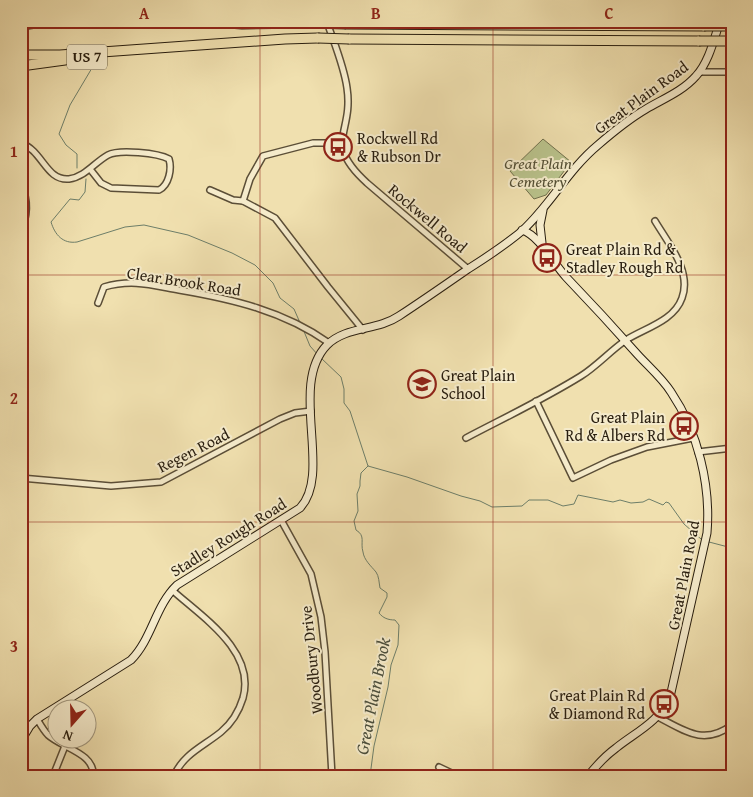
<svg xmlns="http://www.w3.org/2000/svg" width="753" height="797" viewBox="0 0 753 797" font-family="'Gentium Book Plus',serif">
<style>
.green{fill:#b9c28b;stroke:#71704d}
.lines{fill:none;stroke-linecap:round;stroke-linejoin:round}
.stream{stroke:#6d7e69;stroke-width:1}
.street-casing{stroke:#5b4e37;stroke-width:8}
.secondary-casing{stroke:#291e0f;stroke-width:9}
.highway-casing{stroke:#291e0f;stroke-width:11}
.street{stroke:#f5ebcb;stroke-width:5}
.secondary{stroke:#f5ebcb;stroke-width:7}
.highway{stroke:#f0e0af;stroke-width:9}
.highway-bridge-casing{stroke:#291e0f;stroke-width:11;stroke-linecap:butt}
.highway-bridge{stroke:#f0e0af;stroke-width:9}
.grid{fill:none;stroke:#8f2418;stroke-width:1;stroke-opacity:0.55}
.labels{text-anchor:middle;stroke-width:4;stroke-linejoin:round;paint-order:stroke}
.shield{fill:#f5ebcb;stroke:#665c47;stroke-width:1}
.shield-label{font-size:15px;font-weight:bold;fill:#291e0f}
.street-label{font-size:16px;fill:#291e0f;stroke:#f5ebcb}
.poi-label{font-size:16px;fill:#291e0f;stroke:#f5ebcb;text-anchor:start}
.park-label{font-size:16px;font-style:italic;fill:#544f34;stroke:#f5ebcb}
.water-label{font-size:18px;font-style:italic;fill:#4b4e3c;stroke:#f5ebcb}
.neatline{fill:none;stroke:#8f2418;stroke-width:2}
.grid-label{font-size:16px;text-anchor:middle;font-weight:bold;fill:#8f2418}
</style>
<rect width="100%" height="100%" fill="#f0e0af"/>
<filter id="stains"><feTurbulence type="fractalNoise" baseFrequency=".004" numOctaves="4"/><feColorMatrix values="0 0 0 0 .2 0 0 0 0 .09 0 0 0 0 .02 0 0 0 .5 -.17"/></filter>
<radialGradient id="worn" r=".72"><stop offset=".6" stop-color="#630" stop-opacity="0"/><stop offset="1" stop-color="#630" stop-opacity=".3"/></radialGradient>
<!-- green -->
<polygon class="green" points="543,139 571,162 546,195 534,199 510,171"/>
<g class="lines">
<!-- stream -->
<g class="stream">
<polyline points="77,168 77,154 66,145 59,134 70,105 92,68"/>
<path d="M86 179 85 192 79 200 70 199 51 222C55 235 63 244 77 242L125 227 144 225 188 235 232 253 255 265 273 283 280 298 294 309 301 325"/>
<polyline points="303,329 310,346 318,355"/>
<polyline points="321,358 341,377 344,389 344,403 350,411 368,466 407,477 461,496 480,501 492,507 522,506 529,500 548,500 563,506 574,504 578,495 613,502 620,500 631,503 643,502 649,499 663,505 666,502 669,503 684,524 701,539"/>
<path d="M368 466 361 473 360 481V486L357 494 358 511 354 521 356 530C366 536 360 542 363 552 364 560 371 566 376 572 379 576 379 583 380 588L387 593V597L379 613C383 618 388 620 395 620L399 625 398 645 391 665 388 687 374 746 370 776"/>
<polyline points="709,542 732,548"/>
<polyline points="730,716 732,693"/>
<polyline points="730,734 731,740 727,764 730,776"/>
</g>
<defs>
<g id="street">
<path d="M327 22C334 43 344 66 347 88 354 134 322 142 367 183L468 269"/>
<polyline points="700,72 732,72"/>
<path d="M21 143C43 151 46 181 69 179 85 177 95 162 108 155 119 149 158 153 169 159 172 169 169 185 159 190L111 188 101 183 90 169"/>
<path d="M21 186C29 200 27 217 21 231"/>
<polyline points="210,190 233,200 243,201 275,218 328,287 363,330"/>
<polyline points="243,201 250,179 263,156 313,143 341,143"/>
<path d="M98 303 104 287C132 279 151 285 179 290 232 299 284 311 329 343"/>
<polyline points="536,401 573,478 611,460 647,447 693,438"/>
<path d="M466 438C504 418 544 399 581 376 597 366 610 351 626 340 645 328 674 321 682 298 692 271 668 243 655 221"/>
<polyline points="698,452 732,448"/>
<polyline points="21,478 111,486 161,482 280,419 295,413 311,411"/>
<polyline points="281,520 311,574 321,617 325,652 332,776"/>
<path d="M172 590C202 617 256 651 243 698 239 711 232 723 221 732 204 746 183 754 174 776"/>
<path d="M658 717C685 731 704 746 732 725"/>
<path d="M37 719C40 724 44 731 48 735 62 748 95 753 93 776"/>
<polyline points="439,767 458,776"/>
<polyline points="53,776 65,746"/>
</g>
<g id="secondary">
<path d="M522 230C540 236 553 263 566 277 590 302 614 328 638 355 649 367 662 378 671 392 698 432 711 485 707 533L670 697C659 722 636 732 616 748 605 756 596 766 588 776"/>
<polyline points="542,243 540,225 543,210"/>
<path d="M21 741 30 726 37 719 131 660C152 639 155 606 177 585L300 508C333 473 288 385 327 345 346 326 377 331 399 316 422 301 445 285 468 269 487 257 506 245 523 230 551 204 568 170 598 145 613 132 629 119 646 109 663 99 683 91 696 76 709 62 714 39 720 21"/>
</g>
<g id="highway">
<polyline points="200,21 242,24 312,23"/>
<polyline points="346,24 704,26"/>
<polyline points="21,25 53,21"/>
<polyline points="349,39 699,41"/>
<polyline points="21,55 60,55 285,39 318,38"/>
<polyline points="21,66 65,60"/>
</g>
</defs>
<!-- street casing -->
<use href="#street" class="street-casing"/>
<!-- secondary casing -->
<use href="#secondary" class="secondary-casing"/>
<!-- highway casing -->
<use href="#highway" class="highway-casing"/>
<!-- street -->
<use href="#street" class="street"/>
<!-- secondary -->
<use href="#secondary" class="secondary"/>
<!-- highway -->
<use href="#highway" class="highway"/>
<defs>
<g id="highway-bridge">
<polyline points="312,23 346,24"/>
<polyline points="704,26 732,26"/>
<polyline points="318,38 349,39"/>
<polyline points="699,41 728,41"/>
</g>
</defs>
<!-- highway-bridge casing -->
<use href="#highway-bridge" class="highway-bridge-casing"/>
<!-- highway-bridge -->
<use href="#highway-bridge" class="highway-bridge"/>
</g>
<!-- grid -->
<path class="grid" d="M260 21V776M493 21V776M21 275H732M21 522H732"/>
<!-- icons -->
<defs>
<symbol id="bus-ring" viewBox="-11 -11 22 22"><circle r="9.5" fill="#f5ebcb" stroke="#8f2418" stroke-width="1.5"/><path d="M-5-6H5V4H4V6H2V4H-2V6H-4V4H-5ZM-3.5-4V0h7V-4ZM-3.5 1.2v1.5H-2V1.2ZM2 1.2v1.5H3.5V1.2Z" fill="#8f2418"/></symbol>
<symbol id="school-ring" viewBox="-11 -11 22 22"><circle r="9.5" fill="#f5ebcb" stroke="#8f2418" stroke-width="1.5"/><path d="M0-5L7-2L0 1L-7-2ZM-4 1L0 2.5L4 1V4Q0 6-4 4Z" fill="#8f2418"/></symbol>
</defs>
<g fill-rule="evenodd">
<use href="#bus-ring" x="322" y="131" width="32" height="32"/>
<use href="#bus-ring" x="531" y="242" width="32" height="32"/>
<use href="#school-ring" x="406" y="368" width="32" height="32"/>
<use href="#bus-ring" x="668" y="410" width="32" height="32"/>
<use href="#bus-ring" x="648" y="688" width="32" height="32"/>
</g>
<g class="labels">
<!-- shield labels -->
<rect class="shield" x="67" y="44.5" width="40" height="25" rx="4"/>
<g class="shield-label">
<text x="87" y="62">US 7</text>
</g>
<!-- street labels -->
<g class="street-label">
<text transform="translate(641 97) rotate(-36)" y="6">Great Plain Road</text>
<text transform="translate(428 218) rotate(40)" y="6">Rockwell Road</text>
<text transform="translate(184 281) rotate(9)" y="6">Clear Brook Road</text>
<text transform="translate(193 450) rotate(-27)" y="6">Regen Road</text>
<text transform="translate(228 537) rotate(-32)" y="6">Stadley Rough Road</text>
<text transform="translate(683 575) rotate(-79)" y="6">Great Plain Road</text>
<text transform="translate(311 660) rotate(-96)" y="6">Woodbury Drive</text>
</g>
<!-- poi labels -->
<g class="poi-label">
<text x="357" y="144">Rockwell Rd<tspan x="357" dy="18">&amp; Rubson Dr</tspan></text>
<text x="566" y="255">Great Plain Rd &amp;<tspan x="566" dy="18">Stadley Rough Rd</tspan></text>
<text x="441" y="381">Great Plain<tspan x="441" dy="18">School</tspan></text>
<text x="665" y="423" text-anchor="end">Great Plain<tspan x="665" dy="18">Rd &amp; Albers Rd</tspan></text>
<text x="645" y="701" text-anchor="end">Great Plain Rd<tspan x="645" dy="18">&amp; Diamond Rd</tspan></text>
</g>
<!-- park labels -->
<g class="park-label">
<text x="538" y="169">Great Plain<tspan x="538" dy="18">Cemetery</tspan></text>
</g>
<!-- water labels -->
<g class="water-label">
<text transform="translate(373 696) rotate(-79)" y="6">Great Plain Brook</text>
</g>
</g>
<!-- margin -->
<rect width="753" height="797" fill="none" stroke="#f0e0af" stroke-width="55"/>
<!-- north arrow -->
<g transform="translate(72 724) rotate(200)"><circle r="24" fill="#f5ebcb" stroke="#a39980"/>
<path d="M0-4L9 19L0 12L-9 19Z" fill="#8f2418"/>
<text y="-8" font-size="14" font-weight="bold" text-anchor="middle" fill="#291e0f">N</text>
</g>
<rect x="28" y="28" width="698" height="742" class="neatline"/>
<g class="grid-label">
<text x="144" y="19">A</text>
<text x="376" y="19">B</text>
<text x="609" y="19">C</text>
<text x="14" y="157">1</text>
<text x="14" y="404">2</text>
<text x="14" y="652">3</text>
</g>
<rect width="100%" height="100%" filter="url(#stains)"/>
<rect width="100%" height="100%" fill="url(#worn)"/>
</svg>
